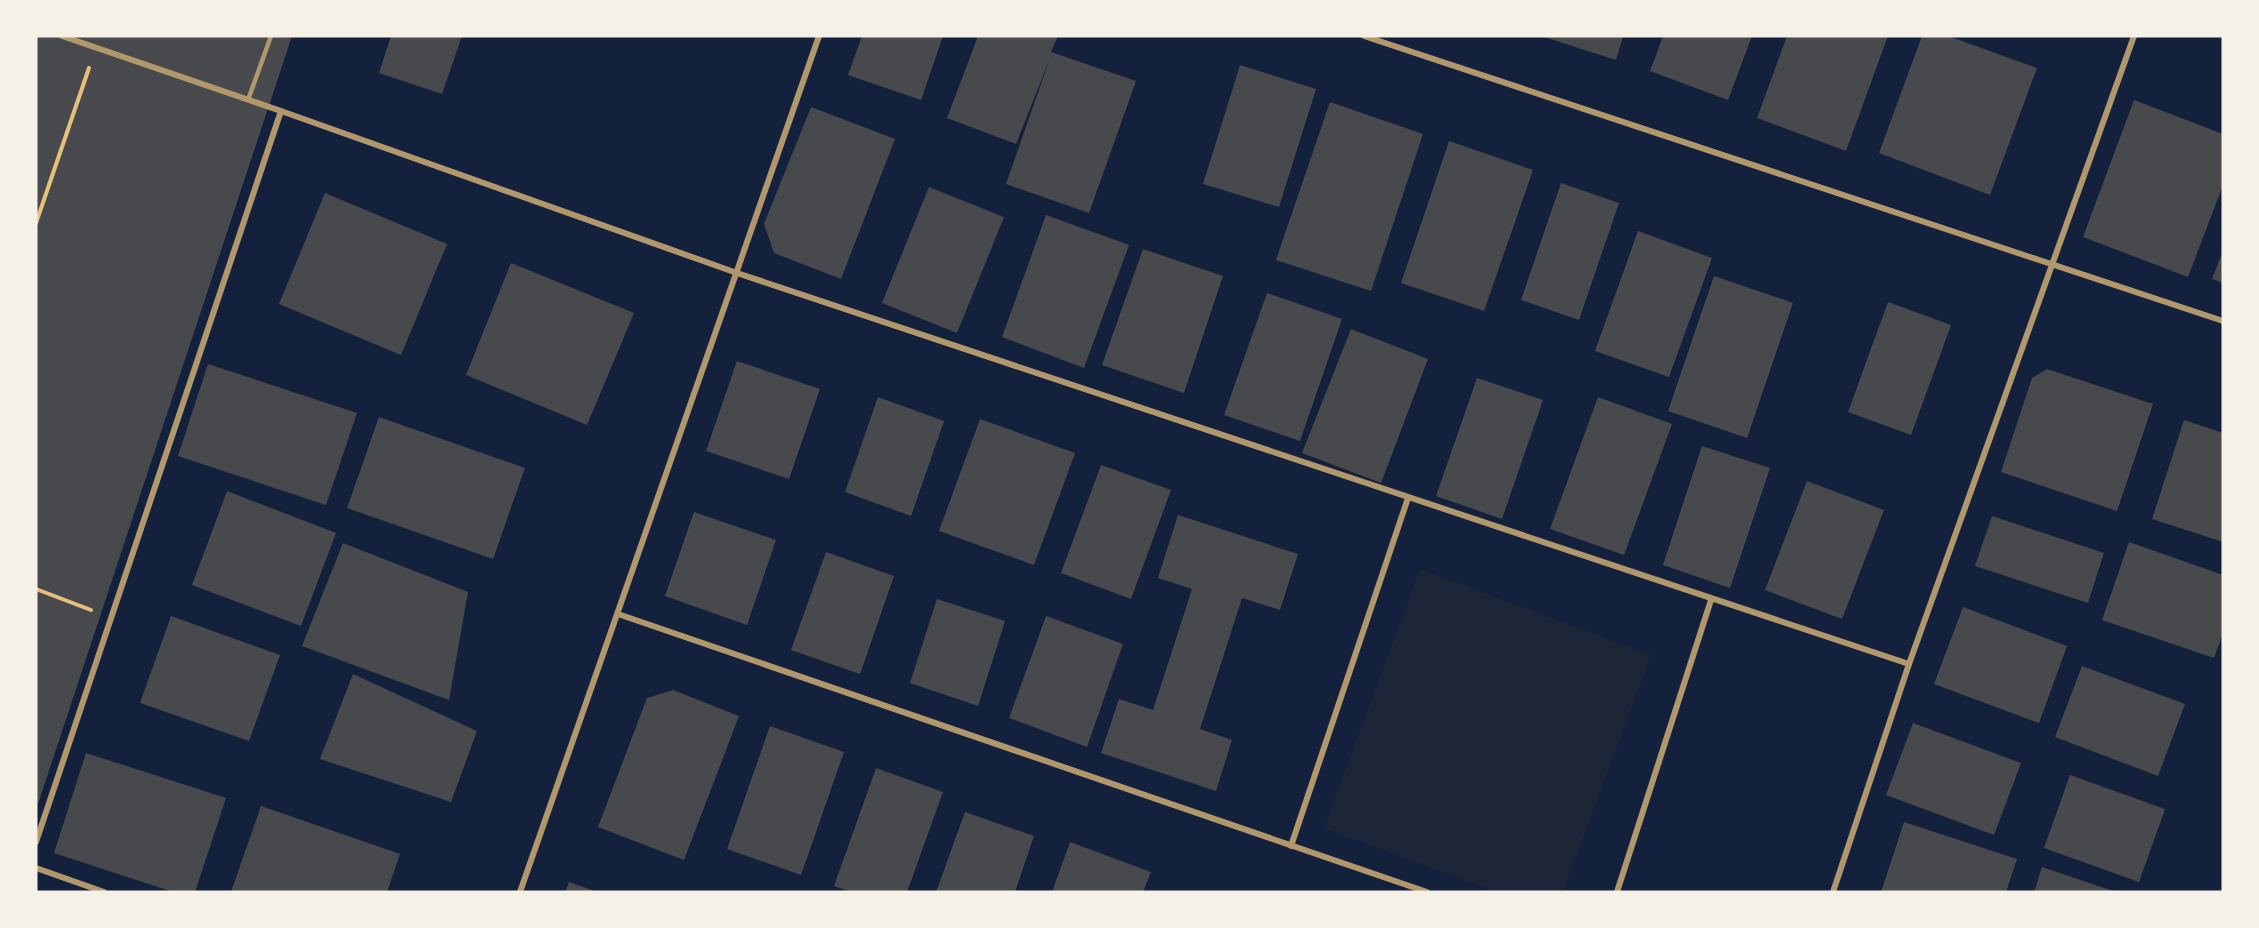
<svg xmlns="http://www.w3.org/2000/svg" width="2259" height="928" viewBox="0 0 2259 928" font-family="'Nunito Sans',sans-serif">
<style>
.green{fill:#1d2539}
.building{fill:#48494c}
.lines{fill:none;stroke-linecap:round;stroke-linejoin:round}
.path{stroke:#e5c07b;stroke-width:4}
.service{stroke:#b1986c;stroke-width:4.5}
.minor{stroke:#b1986c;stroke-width:6}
</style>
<rect width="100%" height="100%" fill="#14213d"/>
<!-- green -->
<polygon class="green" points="1420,569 1651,655 1563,892 1496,892 1324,828"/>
<!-- building -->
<g class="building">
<polygon points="36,36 292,36 36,810"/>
<polygon points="391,36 462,36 442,94 379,73"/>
<polygon points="862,36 943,36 921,100 848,75"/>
<polygon points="978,36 1058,36 1051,52 1136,81 1089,213 1006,184 1050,58 1016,144 947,118"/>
<polygon points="1541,36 1623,36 1616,60"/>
<polygon points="1663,36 1752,36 1728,100 1650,71"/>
<polygon points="1787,36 1888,36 1846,151 1757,118"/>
<polygon points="1922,36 1948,36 2037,68 1990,195 1879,153"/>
<polygon points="1240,65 1316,89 1279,207 1203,184"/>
<polygon points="2134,100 2223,134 2223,185 2188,277 2083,237"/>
<polygon points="1330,102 1423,134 1371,291 1276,260"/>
<polygon points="811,107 895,139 841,279 774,253 764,224"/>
<polygon points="1449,141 1533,170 1484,311 1401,283"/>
<polygon points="1561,183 1619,203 1579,320 1521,300"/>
<polygon points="929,187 1004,217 957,333 882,303"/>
<polygon points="325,193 447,244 401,355 279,304"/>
<polygon points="1046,215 1129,245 1084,368 1002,337"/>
<polygon points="1638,231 1712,258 1669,377 1595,351"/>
<polygon points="1143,249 1223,276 1184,393 1102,365"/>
<polygon points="2223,251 2223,283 2212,279"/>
<polygon points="511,263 634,313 587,425 466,375"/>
<polygon points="1714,276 1793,303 1747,438 1668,411"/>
<polygon points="1267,293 1342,319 1300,441 1224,415"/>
<polygon points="1888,302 1951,325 1911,435 1848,412"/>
<polygon points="1351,329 1428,359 1381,483 1302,453"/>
<polygon points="737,361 820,389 789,479 706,451"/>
<polygon points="208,364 357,413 326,505 178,456"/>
<polygon points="2047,369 2153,404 2117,511 2001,472 2032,378"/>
<polygon points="1477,378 1543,400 1502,519 1436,496"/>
<polygon points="878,397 944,421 911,516 845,492"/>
<polygon points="1598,397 1672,424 1624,555 1550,529"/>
<polygon points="379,417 525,468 493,559 347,508"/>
<polygon points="980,419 1075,453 1034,565 939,531"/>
<polygon points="2184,420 2223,433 2223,542 2152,519"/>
<polygon points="1702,446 1770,468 1730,588 1663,565"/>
<polygon points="1101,465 1171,490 1131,599 1061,573"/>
<polygon points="1807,481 1884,510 1842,619 1765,590"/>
<polygon points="227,491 336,533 301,626 192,585"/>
<polygon points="694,512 776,540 747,625 665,596"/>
<polygon points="1178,515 1298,554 1280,610 1242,598 1200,729 1232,740 1216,791 1101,753 1119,699 1153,710 1192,589 1158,578"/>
<polygon points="1992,516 2104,553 2088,603 1975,566"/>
<polygon points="2129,542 2223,575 2223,633 2214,658 2102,620"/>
<polygon points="343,543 468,592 449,700 302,646"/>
<polygon points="826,552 894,576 860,674 791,650"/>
<polygon points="937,599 1005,621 978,706 910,683"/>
<polygon points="1963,607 2067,646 2039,723 1934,684"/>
<polygon points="171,616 280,655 249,741 140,703"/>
<polygon points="1046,616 1123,644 1087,747 1009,718"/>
<polygon points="2082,666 2185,704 2158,776 2055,737"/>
<polygon points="353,674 477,731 451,802 320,759"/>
<polygon points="673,690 739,716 684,860 598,827 647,698"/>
<polygon points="1913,723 2021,763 1994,835 1886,795"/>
<polygon points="770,726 844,752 801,875 727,849"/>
<polygon points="86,753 226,798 195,892 173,892 54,853"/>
<polygon points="876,768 943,792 907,892 851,892 834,886"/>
<polygon points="2070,775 2165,809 2139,882 2044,848"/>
<polygon points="261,806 400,854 387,892 231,892"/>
<polygon points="965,812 1034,836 1015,892 936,892"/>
<polygon points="1904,822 2017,859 2006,892 1881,892"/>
<polygon points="1070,842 1151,872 1143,892 1052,892"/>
<polygon points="2042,867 2116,892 2034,892"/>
<polygon points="569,882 598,892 565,892"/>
</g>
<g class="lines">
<!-- path -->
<g class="path">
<polyline points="36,223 89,68"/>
<polyline points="36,589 91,610"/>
</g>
<!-- service -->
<polyline class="service" points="248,100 271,36"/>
<!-- minor -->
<g class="minor">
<polyline points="62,36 281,111 737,273 1909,664"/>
<polyline points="1364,36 2223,321"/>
<polyline points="618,614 1427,892"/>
<polyline points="36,842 281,111"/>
<polyline points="1291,846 1408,498"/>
<polyline points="36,868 104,892"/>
<polyline points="520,892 819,36"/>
<polyline points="1617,892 1711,600"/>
<polyline points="1833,892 1909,664 2134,36"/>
</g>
</g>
<!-- border -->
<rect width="2259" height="928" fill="none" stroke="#f6f1e7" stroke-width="75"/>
</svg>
